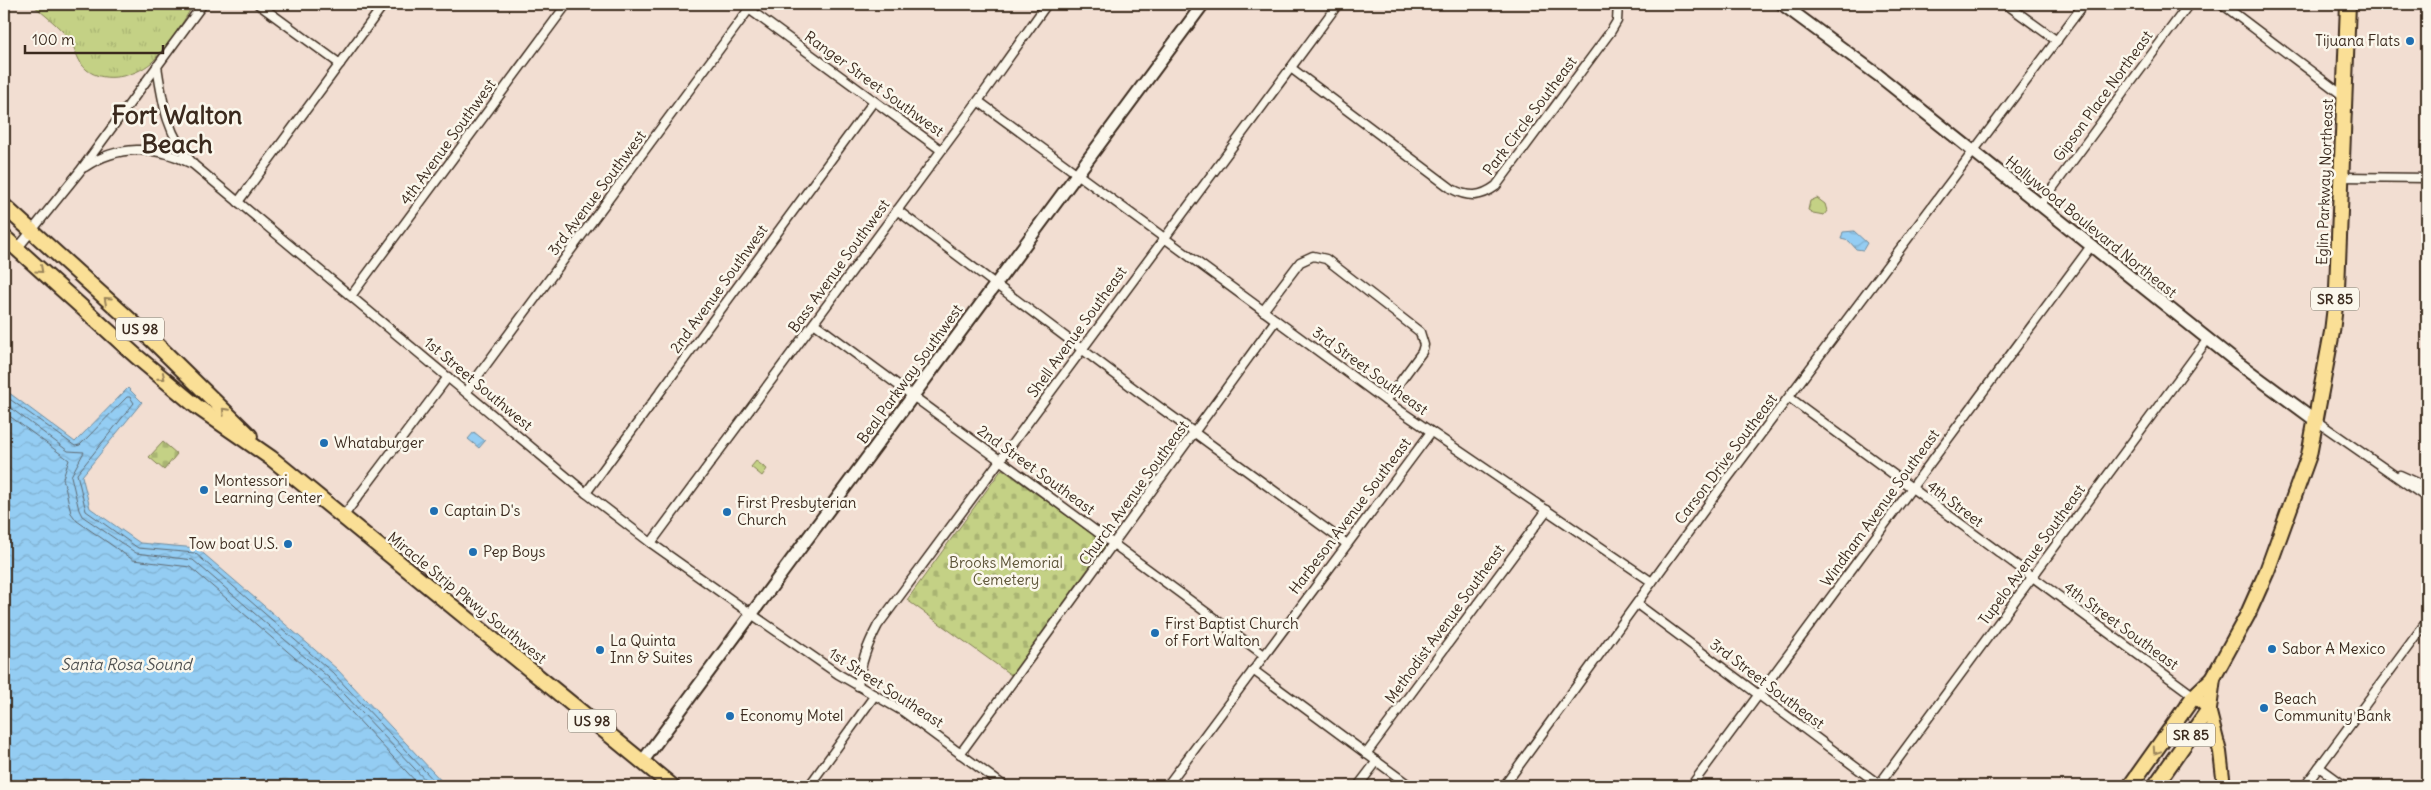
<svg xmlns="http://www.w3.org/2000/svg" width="2431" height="790" viewBox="0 0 2431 790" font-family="Delius,sans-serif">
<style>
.cemetery{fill:url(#cemetery-stones);stroke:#807e52}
.park{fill:url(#park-tufts);stroke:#807e52}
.water{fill:url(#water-waves);stroke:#708c9e}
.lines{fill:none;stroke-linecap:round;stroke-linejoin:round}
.shore{stroke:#5f6b73;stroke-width:1}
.street-casing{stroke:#3b2a1e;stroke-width:11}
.secondary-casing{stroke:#3b2a1e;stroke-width:15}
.primary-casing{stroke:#3b2a1e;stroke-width:16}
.highway-casing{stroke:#3b2a1e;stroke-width:18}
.street{stroke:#fbf7ec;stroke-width:8}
.secondary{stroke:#fbf7ec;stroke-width:11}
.primary{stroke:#fadf96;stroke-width:12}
.highway{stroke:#fadf96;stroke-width:14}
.oneway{stroke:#9a845a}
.poi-dot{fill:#1f6fb2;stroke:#fbf7ec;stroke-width:2}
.labels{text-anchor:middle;stroke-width:5;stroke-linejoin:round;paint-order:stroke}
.shield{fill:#fbf7ec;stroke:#75685c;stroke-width:1}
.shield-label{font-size:14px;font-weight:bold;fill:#3b2a1e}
.poi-label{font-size:15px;fill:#3b2a1e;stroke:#fbf7ec;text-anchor:start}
.street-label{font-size:15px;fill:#3b2a1e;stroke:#fbf7ec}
.park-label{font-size:15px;fill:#5d5438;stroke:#fbf7ec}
.water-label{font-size:16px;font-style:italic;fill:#515353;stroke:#fbf7ec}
.town-label{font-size:25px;font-weight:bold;fill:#3b2a1e;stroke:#fbf7ec}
</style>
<defs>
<pattern id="cemetery-stones" width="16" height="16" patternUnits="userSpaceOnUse" patternTransform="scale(1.25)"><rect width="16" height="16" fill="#c4d185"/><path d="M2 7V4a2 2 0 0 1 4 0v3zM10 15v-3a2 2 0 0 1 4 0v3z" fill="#a9b472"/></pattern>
<pattern id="park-tufts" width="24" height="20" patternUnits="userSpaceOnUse" patternTransform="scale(1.25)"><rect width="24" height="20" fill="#c4d185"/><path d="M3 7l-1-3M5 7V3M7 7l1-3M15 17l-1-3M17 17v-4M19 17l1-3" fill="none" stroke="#a9b472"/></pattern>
<pattern id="water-waves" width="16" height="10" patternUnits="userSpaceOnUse" patternTransform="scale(1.25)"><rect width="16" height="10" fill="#94cdf3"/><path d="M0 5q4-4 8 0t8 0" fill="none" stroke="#80b0d0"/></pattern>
</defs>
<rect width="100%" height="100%" fill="#f2ded2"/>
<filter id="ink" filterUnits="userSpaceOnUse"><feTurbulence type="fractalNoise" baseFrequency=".02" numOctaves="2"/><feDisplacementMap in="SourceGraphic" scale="10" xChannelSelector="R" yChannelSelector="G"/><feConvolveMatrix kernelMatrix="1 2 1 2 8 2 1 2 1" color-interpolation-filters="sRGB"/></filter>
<g filter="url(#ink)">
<!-- cemetery -->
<g class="cemetery">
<polygon points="163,442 177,454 164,470 149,457"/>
<polygon points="756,461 767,469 762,476 751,467"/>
<polygon points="1002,469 1106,544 1011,675 907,600"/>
</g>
<!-- park -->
<g class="park">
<path d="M32 4H193C188 17 162 53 151 63 135 76 105 84 87 70 77 62 77 51 70 41 61 27 44 15 32 4Z"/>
<polygon points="1817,198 1825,204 1827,211 1824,215 1813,213 1808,210 1810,201"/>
</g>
<!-- water -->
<g class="water">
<polygon points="1854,231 1867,243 1863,250 1856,249 1849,241 1841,239 1843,232"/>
<polygon points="128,388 142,402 82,476 90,508 140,543 197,548 337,669 446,786 4,786 4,389 75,442"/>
<polygon points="474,432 485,441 479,448 468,439"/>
</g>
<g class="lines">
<!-- shore -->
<g class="shore">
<polyline points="4,395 75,446 80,445 127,397 130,397 134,403 77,474 86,511 138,548 195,553 333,673 439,786"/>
<polyline points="4,403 68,451 84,452 71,476 79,510 82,516 136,553 193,560 329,678 431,786"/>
<polyline points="4,412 69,460 63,478 71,513 77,521 133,560 190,567 324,683 420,786"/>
</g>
<defs>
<g id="street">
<polyline points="258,4 340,64"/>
<polyline points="742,4 941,150"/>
<polyline points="2006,4 2057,41"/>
<polyline points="2222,4 2345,97"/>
<path d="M157 66C163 105 167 135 194 165L586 493 651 543 740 606 838 674 904 712 1004 786"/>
<path d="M1291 68 1452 189C1469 198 1481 197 1496 186L1611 31 1617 21 1618 4"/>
<polyline points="978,101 1386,401 1652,582"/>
<path d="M85 167C117 145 156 145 190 163"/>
<polyline points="2342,177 2427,178"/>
<polyline points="238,202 384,4"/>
<polyline points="2040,205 2189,4"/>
<polyline points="897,210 1136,390 1347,544"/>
<polyline points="17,249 80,171 203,4"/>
<polyline points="351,296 567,4"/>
<polyline points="1263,311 1300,262 1313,256 1326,259 1420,332 1424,345 1422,352 1386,401"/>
<polyline points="814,323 1264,655"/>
<polyline points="466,392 749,9"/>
<polyline points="1790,398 2194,696"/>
<polyline points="2315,420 2427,498"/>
<polyline points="2400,475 2427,487"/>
<polyline points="586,493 874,101"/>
<polyline points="342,518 448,377"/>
<polyline points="651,543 978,101 1047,4"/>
<polyline points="1637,604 1881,786"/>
<polyline points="1253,670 1410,786"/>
<path d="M858 686C861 662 867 646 878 625L1338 4"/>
<polyline points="960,754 1276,320"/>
<polyline points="1366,754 1547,510"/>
<polyline points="2319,767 2345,786"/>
<polyline points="809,786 875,695"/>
<polyline points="1167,786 1431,432"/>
<polyline points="1358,786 1377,761"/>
<polyline points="1504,786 1721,487 2084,4"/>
<polyline points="1691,786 2091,246"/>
<polyline points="1878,786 2208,339"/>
<polyline points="2305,786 2427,621"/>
</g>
<g id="secondary">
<polyline points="1782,4 1878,75 2234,360 2315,420"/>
<polyline points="642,762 1203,4"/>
</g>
<polyline id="primary" points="2194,696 2209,709 2220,752 2224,786"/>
<g id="highway">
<polyline points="4,206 151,339 250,436"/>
<polyline points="4,237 136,356 196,406 271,458 672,786"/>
<polyline points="2130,786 2194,696 2213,678 2247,616 2267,571 2309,455 2332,332 2337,289 2348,4"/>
<polyline points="2155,786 2209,709 2213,678"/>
</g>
</defs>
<!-- street casing -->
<use href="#street" class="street-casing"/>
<!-- secondary casing -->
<use href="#secondary" class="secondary-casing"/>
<!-- primary casing -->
<use href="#primary" class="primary-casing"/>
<!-- highway casing -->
<use href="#highway" class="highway-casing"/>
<!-- street -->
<use href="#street" class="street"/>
<!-- secondary -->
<use href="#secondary" class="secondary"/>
<!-- primary -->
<use href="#primary" class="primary"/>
<!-- highway -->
<use href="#highway" class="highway"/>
</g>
<!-- one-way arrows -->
<defs><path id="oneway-chevron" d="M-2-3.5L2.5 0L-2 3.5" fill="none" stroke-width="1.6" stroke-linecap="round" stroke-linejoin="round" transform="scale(1.25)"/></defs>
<g class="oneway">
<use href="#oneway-chevron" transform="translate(40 270) rotate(42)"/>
<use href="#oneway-chevron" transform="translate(107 300) rotate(-138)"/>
<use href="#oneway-chevron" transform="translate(162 377) rotate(40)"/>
<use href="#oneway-chevron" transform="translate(225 411) rotate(-134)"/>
<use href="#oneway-chevron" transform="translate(2156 751) rotate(124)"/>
</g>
</g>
<!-- markers -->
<g class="poi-dot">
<circle cx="2410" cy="41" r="5"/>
<circle cx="324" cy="443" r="5"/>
<circle cx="204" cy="490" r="5"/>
<circle cx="434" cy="511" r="5"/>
<circle cx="727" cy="512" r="5"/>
<circle cx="288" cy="544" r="5"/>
<circle cx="473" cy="552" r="5"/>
<circle cx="1155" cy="633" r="5"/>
<circle cx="2272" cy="649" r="5"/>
<circle cx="600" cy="650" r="5"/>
<circle cx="2264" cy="708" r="5"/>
<circle cx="730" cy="716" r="5"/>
</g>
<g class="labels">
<!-- shield labels -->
<g class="shield">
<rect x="2311" y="287.5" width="48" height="23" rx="4"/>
<rect x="116" y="317.5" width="48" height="23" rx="4"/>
<rect x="568" y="709.5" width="48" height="23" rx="4"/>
<rect x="2167" y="723.5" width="48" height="23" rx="4"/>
</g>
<g class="shield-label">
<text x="2335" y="304">SR 85</text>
<text x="140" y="334">US 98</text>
<text x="592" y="726">US 98</text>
<text x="2191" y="740">SR 85</text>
</g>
<!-- poi labels -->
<g class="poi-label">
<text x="2400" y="46" text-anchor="end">Tijuana Flats</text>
<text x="334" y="448">Whataburger</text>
<text x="214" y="486">Montessori<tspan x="214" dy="17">Learning Center</tspan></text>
<text x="737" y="508">First Presbyterian<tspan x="737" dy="17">Church</tspan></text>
<text x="444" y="516">Captain D's</text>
<text x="278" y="549" text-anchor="end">Tow boat U.S.</text>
<text x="483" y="557">Pep Boys</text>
<text x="1165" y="629">First Baptist Church<tspan x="1165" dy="17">of Fort Walton</tspan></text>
<text x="610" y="646">La Quinta<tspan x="610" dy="17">Inn &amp; Suites</tspan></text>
<text x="2282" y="654">Sabor A Mexico</text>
<text x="2274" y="704">Beach<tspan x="2274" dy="17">Community Bank</tspan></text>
<text x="740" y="721">Economy Motel</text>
</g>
<!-- street labels -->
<g class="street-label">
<text transform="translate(874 84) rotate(36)" y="5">Ranger Street Southwest</text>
<text transform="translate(2103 96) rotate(-54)" y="5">Gipson Place Northeast</text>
<text transform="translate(1530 116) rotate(-53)" y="5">Park Circle Southeast</text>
<text transform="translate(448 142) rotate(-54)" y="5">4th Avenue Southwest</text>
<text transform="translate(2325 182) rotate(-88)" y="5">Eglin Parkway Northeast</text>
<text transform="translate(597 193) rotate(-53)" y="5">3rd Avenue Southwest</text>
<text transform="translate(2091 227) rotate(39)" y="5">Hollywood Boulevard Northeast</text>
<text transform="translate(839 266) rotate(-54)" y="5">Bass Avenue Southwest</text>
<text transform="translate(719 289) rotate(-54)" y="5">2nd Avenue Southwest</text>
<text transform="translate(1077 332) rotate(-54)" y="5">Shell Avenue Southeast</text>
<text transform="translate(1370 371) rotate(36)" y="5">3rd Street Southeast</text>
<text transform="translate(910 374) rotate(-54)" y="5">Beal Parkway Southwest</text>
<text transform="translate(478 384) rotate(40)" y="5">1st Street Southwest</text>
<text transform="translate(1726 459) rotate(-53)" y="5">Carson Drive Southeast</text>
<text transform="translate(1036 470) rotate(36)" y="5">2nd Street Southeast</text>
<text transform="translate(1134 493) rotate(-54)" y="5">Church Avenue Southeast</text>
<text transform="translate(1955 504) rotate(37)" y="5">4th Street</text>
<text transform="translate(1880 508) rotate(-54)" y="5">Windham Avenue Southeast</text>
<text transform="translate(1350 516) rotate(-53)" y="5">Harbeson Avenue Southeast</text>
<text transform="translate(2032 555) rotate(-54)" y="5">Tupelo Avenue Southeast</text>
<text transform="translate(467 598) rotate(39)" y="5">Miracle Strip Pkwy Southwest</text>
<text transform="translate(1445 624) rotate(-54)" y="5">Methodist Avenue Southeast</text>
<text transform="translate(2121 626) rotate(36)" y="5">4th Street Southeast</text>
<text transform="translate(1767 684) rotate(37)" y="5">3rd Street Southeast</text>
<text transform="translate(886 688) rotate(33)" y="5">1st Street Southeast</text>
</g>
<!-- park labels -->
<g class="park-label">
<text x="1006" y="568">Brooks Memorial<tspan x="1006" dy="17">Cemetery</tspan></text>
</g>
<!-- water labels -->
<g class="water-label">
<text x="126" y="670">Santa Rosa Sound</text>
</g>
<!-- town labels -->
<g class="town-label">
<text x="177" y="124">Fort Walton<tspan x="177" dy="29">Beach</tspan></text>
</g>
</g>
<!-- margin -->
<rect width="2431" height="790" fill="none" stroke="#fbf7ec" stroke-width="20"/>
<rect x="10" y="10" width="2411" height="770" fill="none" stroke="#3b2a1e" stroke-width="2" filter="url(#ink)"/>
<!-- scale -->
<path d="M25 45v8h138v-8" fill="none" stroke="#3b2a1e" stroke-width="2.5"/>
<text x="32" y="45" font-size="15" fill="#3b2a1e" stroke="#fbf7ec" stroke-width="4" paint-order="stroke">100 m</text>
</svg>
